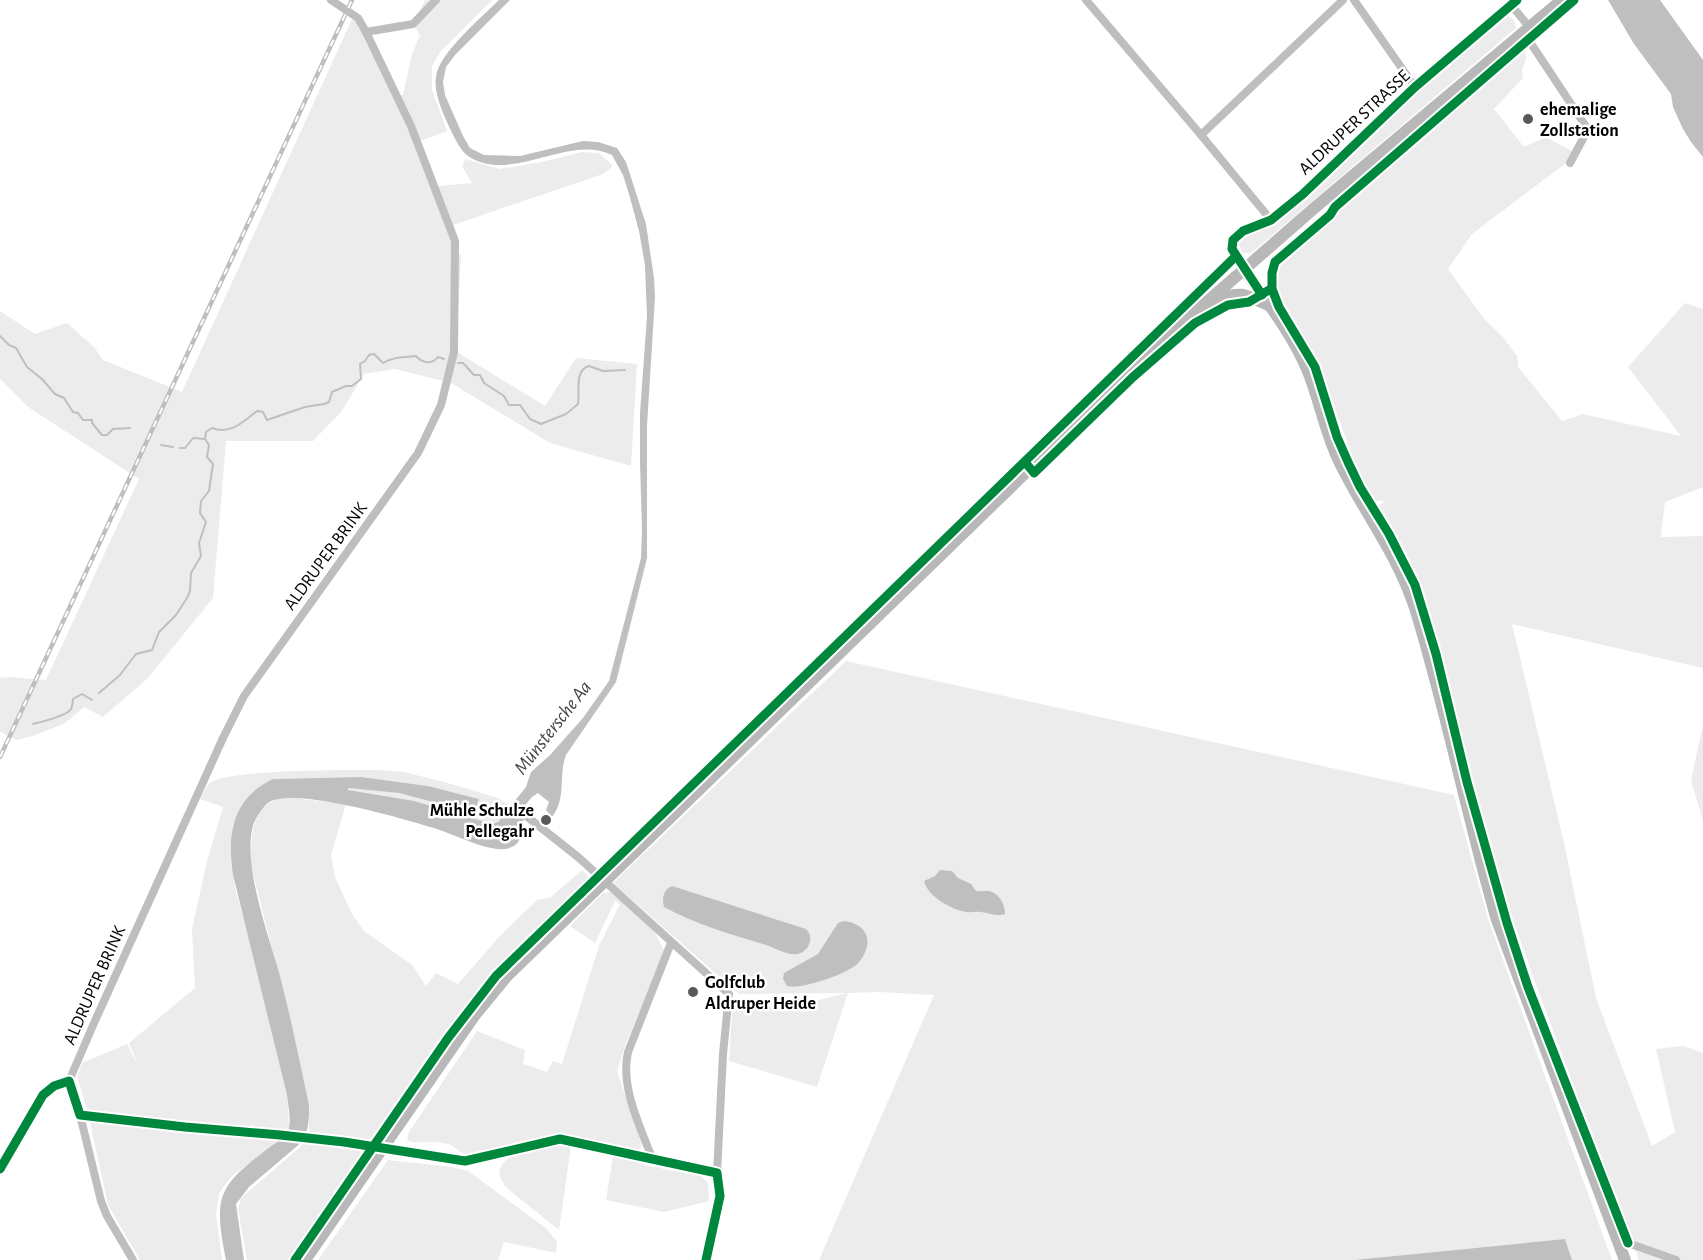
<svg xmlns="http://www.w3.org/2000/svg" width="1703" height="1260" viewBox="0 0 1703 1260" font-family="'Alegreya Sans',sans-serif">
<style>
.green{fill:#ececec}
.water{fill:#bfbfbf}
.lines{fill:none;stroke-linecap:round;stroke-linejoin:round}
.stream{stroke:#bfbfbf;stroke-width:2}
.street{stroke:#bebebe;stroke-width:8}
.secondary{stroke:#b8b8b8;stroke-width:12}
.rail-casing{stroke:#bebebe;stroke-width:4.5}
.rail{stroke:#fff;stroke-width:2;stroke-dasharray:7;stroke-linecap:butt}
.cycleway-casing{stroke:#fff;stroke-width:13}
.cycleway{stroke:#00873e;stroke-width:9}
.poi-dot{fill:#595959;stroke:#fff;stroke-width:2}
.labels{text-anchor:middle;stroke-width:5;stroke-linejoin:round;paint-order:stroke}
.poi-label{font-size:18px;font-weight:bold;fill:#000;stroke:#fff;text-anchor:start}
.street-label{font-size:18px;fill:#000;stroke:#fff}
.water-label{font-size:20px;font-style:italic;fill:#444;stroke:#fff}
</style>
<rect width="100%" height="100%" fill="#fff"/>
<!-- green -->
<g class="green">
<polygon points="425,0 492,0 440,52 432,66 432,90 447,131 420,141 400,95 403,95 412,54 420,35 413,24"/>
<polygon points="1508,16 1514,20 1516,28 1250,254 1242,252 1239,244 1246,237 1265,229 1286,215 1414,96"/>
<polygon points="352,19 361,26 409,127 453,240 454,254 461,255 456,357 457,352 545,406 576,358 637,364 631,466 550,443 451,383 395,369 364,374 342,411 313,441 226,441 213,598 148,678 103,717 84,707 64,724 32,736 17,740 0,732 0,678 10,677 46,680 139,479 28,407 0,379 0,311 35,334 67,323 94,347 103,360 182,392"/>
<polygon points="1522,49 1527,57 1522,69 1523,78 1494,109 1524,147 1546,137 1572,151 1566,163 1472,234 1448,269 1485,320 1502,336 1517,356 1518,367 1562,421 1583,414 1681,436 1628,367 1685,303 1703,309 1703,487 1665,502 1661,537 1703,536 1703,668 1512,624 1564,843 1596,998 1652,1146 1675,1132 1656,1049 1684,1046 1703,1053 1703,1260 1639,1260 1532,974 1499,879 1430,619 1410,566 1377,507 1385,501 1374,501 1354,461 1322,372 1303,335 1284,308 1277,291 1276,276 1284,259 1360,189 1482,86"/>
<polygon points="582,152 599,153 613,166 603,174 453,225 438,186 472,183 462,166 465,159 500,169 542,162"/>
<polygon points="846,661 1454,795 1488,919 1612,1260 1572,1260 1565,1239 1354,1260 819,1260 934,995 879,992 848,993 817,1087 729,1061 732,1013 739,1005 788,1008 846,993 739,994 613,883"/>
<polygon points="1703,724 1703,820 1691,781"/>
<path d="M378 770 404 772 444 782 479 792 500 799 509 805 498 822 492 824 414 802 348 790V788L399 793 474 813 479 799 428 786 361 777 273 779 233 826 231 863 236 893 253 952 287 1095 289 1126 281 1139 232 1176 219 1193 216 1214 222 1260H140L108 1205 88 1113 77 1077 82 1063 127 1044 139 1068 129 1043 195 988 192 929 207 861 223 807 200 799C203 794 206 786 210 783 228 769 350 770 378 770Z"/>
<path d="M284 797 346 804 331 855 335 877 352 914 364 931 412 965 426 986 436 973 458 984 499 937 537 900 551 897 582 870 591 879 493 974 445 1037 291 1260H247L238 1209 241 1198 300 1147 309 1136V1105L297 1048 251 865C251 835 250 806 284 797Z"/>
<path d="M612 892 653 929 665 952 626 1043 617 1071 641 1143V1148L636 1151 565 1135H555L467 1155C460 1153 457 1148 451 1145 440 1141 423 1143 411 1142L407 1140 409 1132 477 1031 525 1050 523 1064 547 1072 553 1061 562 1064 599 946 620 904 615 901 595 943 570 926 603 893Z"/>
<path d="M560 1144 571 1146 559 1230 508 1189C477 1156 540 1146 560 1144Z"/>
<polygon points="613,1156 649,1166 701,1176 708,1183 709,1201 664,1212 606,1200"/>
<polygon points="388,1160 452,1167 468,1171 547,1229 557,1242 556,1253 504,1242 498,1260 318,1260"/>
</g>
<!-- water -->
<g class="water">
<path d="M499 0H510L455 55 446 67 443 82 445 95 463 136 470 148 484 155 520 156 583 141 598 142 617 148 626 162 646 224 654 278 655 297 647 426V558L616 682 566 755C558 776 567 798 552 817L546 810 549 802 538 793 532 797 522 809 524 811C523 820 524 836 518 842 514 848 504 850 497 849 479 847 455 835 437 829 409 820 289 785 268 803 262 808 253 821 252 830 244 870 269 936 280 976 291 1019 300 1062 309 1105 309 1119 309 1129 303 1141L249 1187 236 1204 244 1260H226C213 1195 218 1186 270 1147 277 1142 287 1137 289 1127 291 1118 288 1105 287 1095L233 875C227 835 232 798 273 779L361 777 428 786 479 799 474 813 399 793 348 788V790L414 801 492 824 498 822 526 787 531 772 550 755 583 718 609 681 641 558 642 529 640 463V413L647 316 645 265 639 231 629 194 623 175 612 155C568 133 511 185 468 156 458 149 448 124 443 113 439 102 434 88 436 77 438 54 482 17 499 0Z"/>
<polygon points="1608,0 1660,0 1703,60 1703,157 1691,142 1683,129 1673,107 1671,94 1634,44"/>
<path d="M940 870 952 871 958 878 971 884 976 891C981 892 987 890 992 892 1000 895 1005 905 1005 914 996 917 990 913 981 912 976 911 971 913 966 912 951 909 928 897 924 881L935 876Z"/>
<path d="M672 886 806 929C809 932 811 936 810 941 809 947 805 952 798 954 787 956 774 947 763 944 730 934 695 924 664 907 662 898 663 890 672 886Z"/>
<path d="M844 921C868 924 874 942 860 961 852 973 801 990 787 986L783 979 784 973 818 954 838 923Z"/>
<polygon points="1565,1239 1572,1260 1354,1260"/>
</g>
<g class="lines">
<!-- stream -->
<g class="stream">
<polyline points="0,336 9,345 16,348 27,367 42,379 55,394 64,398 73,412 78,413 83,420 92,420 92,423 102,435 107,435 113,429 130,428"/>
<path d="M458 363H463L474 375H480L484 383 504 396 509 405H520L530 419 541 424 566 414 578 404C580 392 574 370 589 366L603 371 625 370"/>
<polyline points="161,445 173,447"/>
<polyline points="180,448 185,448 193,438 205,439"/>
<path d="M99 693 120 675 136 654 152 650 159 632 176 615 187 598 190 591 191 573 201 556 199 543 206 522 200 513 201 501 209 491 213 464 207 457 209 445 205 439 206 432 212 428C230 435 243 422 257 411L263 412 267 420 305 407 324 404 329 402 332 392 346 386H352L361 379 360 364 365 361 369 355 374 354 383 363C395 356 403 358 416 356 422 363 432 365 438 357L444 359"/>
<path d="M33 724C41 722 67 716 71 709 72 708 73 700 73 699L82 694 92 700"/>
</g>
<!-- street -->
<g class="street">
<polyline points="331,0 358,18 366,32 413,24 436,0"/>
<polyline points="1086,0 1201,135"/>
<polyline points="1354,0 1415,87"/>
<polyline points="1512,6 1530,28"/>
<polyline points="1524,33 1585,125 1585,135 1570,163"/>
<polyline points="1271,220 1201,135 1343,0"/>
<polyline points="1244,269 1232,249 1233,240 1243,231 1271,220 1303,194 1415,87 1517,0"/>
<polyline points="525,815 578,857 729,994 723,1054 717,1173 720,1196 706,1260"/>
<polyline points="383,1147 465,1161 560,1139 717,1173"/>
<path d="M652 1158C640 1126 620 1087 628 1052L671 943"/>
<polyline points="0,1169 43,1095 54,1086 69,1081"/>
<polyline points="1620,1246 1628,1243 1676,1260"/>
<polyline points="133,1260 107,1216 101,1201 80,1115 69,1081 94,1023 223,738 244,696 418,453 441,405 454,352 455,241 411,126 366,32"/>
</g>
<!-- secondary -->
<g class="secondary">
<path d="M1244 269C1266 301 1292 333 1307 369 1320 400 1325 433 1340 463 1364 512 1398 555 1415 608 1447 711 1467 817 1497 920L1625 1260"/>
<path d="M1208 303C1239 293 1238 290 1268 305"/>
<polyline points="305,1260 474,1016 507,976 1153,349 1312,210 1562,0"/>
</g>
<defs>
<polyline id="rail" points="0,757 352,0"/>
</defs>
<!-- rail casing -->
<use href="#rail" class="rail-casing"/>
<!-- rail -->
<use href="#rail" class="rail"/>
<defs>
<g id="cycleway">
<polyline points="1574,0 1335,207 1330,215 1275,262 1272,273 1272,289 1279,307 1315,367 1337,437 1348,462 1360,487 1389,534 1415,585 1436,654 1467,782 1507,923 1528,987 1628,1243"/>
<polyline points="1262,295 1232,249 1233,240 1243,231 1271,220 1303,194 1415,87 1517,0"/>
<polyline points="1025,462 1034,473 1133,377 1195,323 1228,305 1249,302 1269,290"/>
<polyline points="0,1169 43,1095 54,1086 69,1081 80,1115 185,1127 280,1135 344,1142 452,1159 465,1161 560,1139 717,1173 720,1196 706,1260"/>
<polyline points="295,1260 448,1038 496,976 1236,256"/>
</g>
</defs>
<!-- cycleway casing -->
<use href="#cycleway" class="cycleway-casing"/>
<!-- cycleway -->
<use href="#cycleway" class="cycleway"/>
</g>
<!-- markers -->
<g class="poi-dot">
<circle cx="1528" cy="119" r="6"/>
<circle cx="546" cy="820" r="6"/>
<circle cx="693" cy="992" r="6"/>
</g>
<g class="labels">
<!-- poi labels -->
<g class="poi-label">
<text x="1540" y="115">ehemalige<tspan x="1540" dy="21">Zollstation</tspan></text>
<text x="534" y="816" text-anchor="end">Mühle Schulze<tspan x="534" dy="21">Pellegahr</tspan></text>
<text x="705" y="988">Golfclub<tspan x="705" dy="21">Aldruper Heide</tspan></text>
</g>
<!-- street labels -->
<g class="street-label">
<text transform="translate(1354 122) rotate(-43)" y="6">ALDRUPER STRASSE</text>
<text transform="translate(325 556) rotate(-54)" y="6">ALDRUPER BRINK</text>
<text transform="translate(94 985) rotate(-66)" y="6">ALDRUPER BRINK</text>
</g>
<!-- water labels -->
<g class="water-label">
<text transform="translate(552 727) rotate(-52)" y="7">Münstersche Aa</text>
</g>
</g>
</svg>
